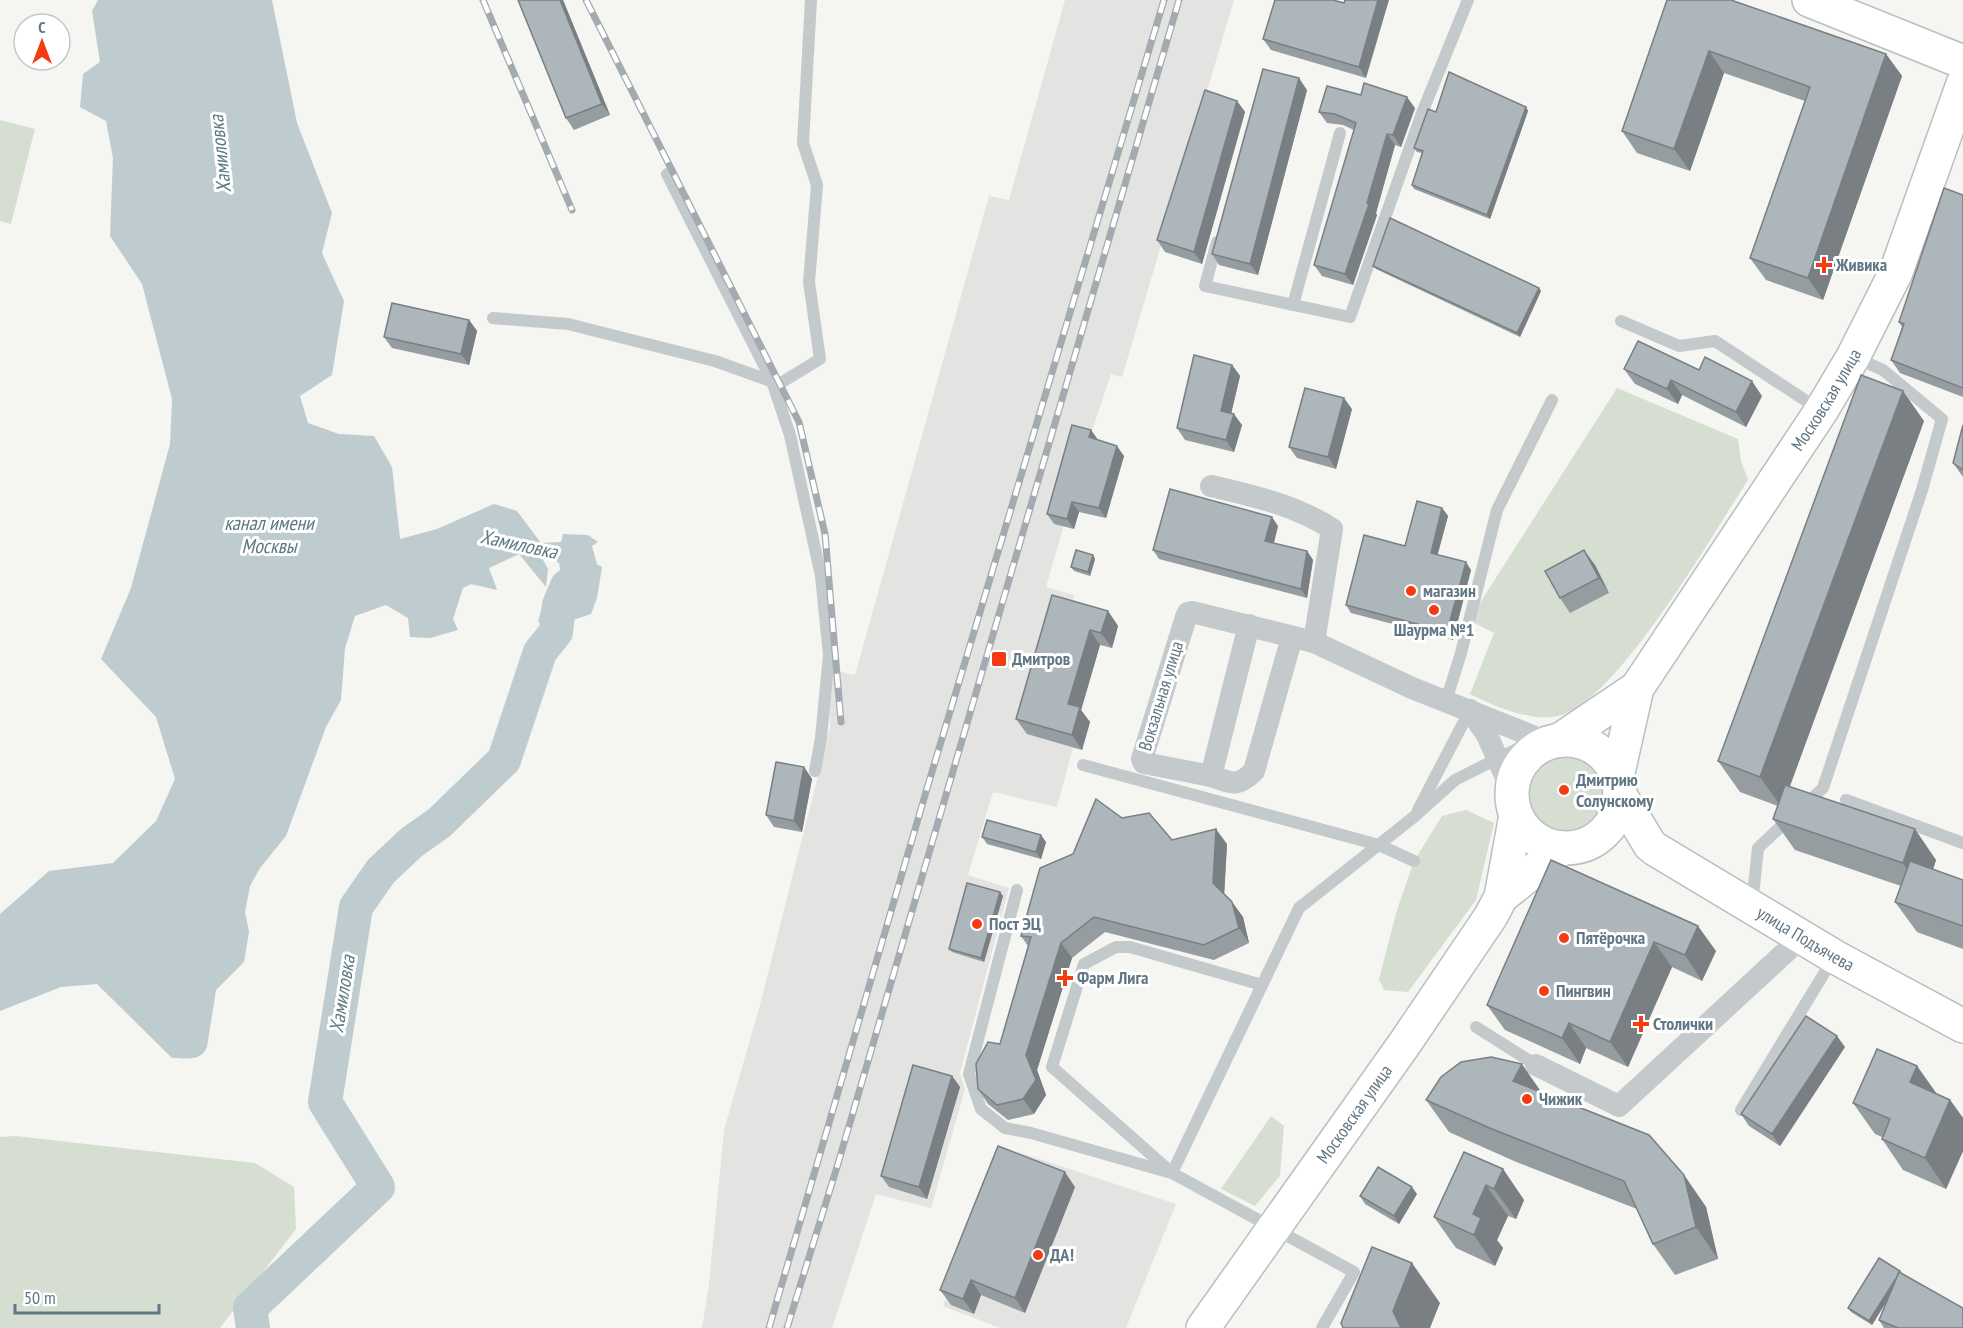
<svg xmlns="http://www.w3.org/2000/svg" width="1963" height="1328" viewBox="0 0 1963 1328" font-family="'PT Sans Narrow',sans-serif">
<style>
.built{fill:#e3e4e2}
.green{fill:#d6ded1}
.water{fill:#becbcf}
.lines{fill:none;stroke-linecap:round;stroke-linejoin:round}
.river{stroke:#becbcf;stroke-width:34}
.secondary-casing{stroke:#b8bec2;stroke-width:36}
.service{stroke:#c4c9cb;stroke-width:12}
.minor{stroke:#c4c9cb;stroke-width:22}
.secondary{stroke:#fff;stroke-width:33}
.rail-casing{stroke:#a4abb0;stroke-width:7}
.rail{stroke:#fff;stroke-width:4.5;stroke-dasharray:14;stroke-linecap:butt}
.wall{fill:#959da1}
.shaded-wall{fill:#797f83}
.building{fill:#adb6bb;stroke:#797f83;stroke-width:1.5}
.poi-dot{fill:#f53b11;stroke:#fff;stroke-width:2}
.labels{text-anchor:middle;stroke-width:6;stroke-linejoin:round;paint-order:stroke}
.poi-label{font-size:18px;font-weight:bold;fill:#617785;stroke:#fff;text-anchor:start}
.street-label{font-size:18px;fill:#617785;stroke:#fff}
.water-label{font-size:20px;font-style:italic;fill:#5c7a83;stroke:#fff}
</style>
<rect width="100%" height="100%" fill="#f5f5f1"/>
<!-- built -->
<g class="built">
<polygon points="1065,0 1234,0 1122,377 1111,374 1087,445 1046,587 1074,595 1070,612 1118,626 1112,648 1100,645 1079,719 1090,722 1082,750 1073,748 1057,807 993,792 968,875 1009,888 960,1073 965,1089 931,1208 876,1194 832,1328 702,1328 709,1284 724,1130 760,1005 830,728 828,669 855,675 989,196 1009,200"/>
<polygon points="1006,1148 1176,1204 1126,1328 1000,1328 943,1306"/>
</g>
<!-- green -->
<g class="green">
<polygon points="0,120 35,129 11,224 0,221"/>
<path d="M1617 388 1738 439 1741 461 1748 480C1712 535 1620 696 1562 715 1535 724 1493 706 1470 694L1494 633 1469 620Z"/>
<circle cx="1566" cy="794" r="47"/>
<polygon points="1466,810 1494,823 1476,900 1408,992 1384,990 1379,979 1397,910 1414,861 1442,816"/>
<polygon points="1271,1116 1284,1126 1280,1176 1255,1206 1221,1189"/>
<polygon points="15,1136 255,1163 294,1187 296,1229 220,1328 0,1328 0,1137"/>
</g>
<!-- water -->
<path class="water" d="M98 0H272L297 123 332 213 322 253 344 301 332 375 300 396 308 423 339 434 374 436 392 467 400 539 437 529 494 504 517 511 541 543 561 542 563 534 588 535 598 542 592 546 597 564 602 567 597 598 591 614 561 624 556 632 538 622C540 616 541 608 544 603 554 585 564 588 559 563L552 559 542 558 548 569 546 587 519 554 489 568 497 590 471 584 463 588 453 619 458 630 430 638 410 637 408 618 386 605 355 616 345 648 341 700 326 727 286 836 260 868 250 886 245 912 249 932 244 962 216 990 207 1047C200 1062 187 1058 172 1058L97 984 61 987 0 1011V914L49 871 113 863 156 821 175 779 156 717 101 659 131 588 170 444 172 399 142 284 110 236 113 158 106 121 80 107 83 74 100 62 92 11Z"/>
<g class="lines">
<!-- river -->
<polyline class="river" points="253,1328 250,1308 378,1187 325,1102 356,907 381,871 412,842 439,823 504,760 540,652 556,632 559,605 567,586"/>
<defs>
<g id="secondary">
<polyline points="1809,0 1963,62"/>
<polyline points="1560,740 1637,688"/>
<circle cx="1566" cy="794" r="54"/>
<path id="s1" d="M1617 777 1637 688 1821 411 1853 357 1896 272 1963 84"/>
<path id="s2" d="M1620 795 1650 845 1655 849 1835 957 1963 1026"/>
<polyline points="1501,897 1562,848"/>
<path id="s3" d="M1203 1328 1405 1043 1491 916 1501 897 1516 815"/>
</g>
</defs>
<!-- secondary casing -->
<use href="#secondary" class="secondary-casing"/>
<!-- service -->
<g class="service">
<polyline points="667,174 772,381 790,435 821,576 829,655 821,738 815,771"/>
<polyline points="1217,242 1205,286 1350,317 1422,113 1468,0"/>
<polyline points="1293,305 1340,133"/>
<polyline points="493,318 568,324 715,361 779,384 820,359 809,282 817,185 803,143 811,0"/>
<polyline points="1621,321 1679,346 1715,341 1820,410"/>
<polyline points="1446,701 1461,653 1497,510 1552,400"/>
<polyline points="1083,765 1379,845 1414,861"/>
<polyline points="1846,800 1963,843"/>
<polyline points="1804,806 1823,788 1922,490 1942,419 1883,370 1854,357"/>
<polyline points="1418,810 1470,710"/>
<polyline points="1017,890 969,1074 981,1109 1005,1128 1031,1133 1168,1172"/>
<polyline points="1752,905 1758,848 1791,817"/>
<polyline points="1262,985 1130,947 1116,947 1084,964 1052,1067 1172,1173 1354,1272 1322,1328"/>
<polyline points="1476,1027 1536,1065"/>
<polyline points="1741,1110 1834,957"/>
<polyline points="1172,1173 1299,908 1415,816 1455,780 1519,748 1544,744"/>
</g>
<!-- minor -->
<g class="minor">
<path d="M1211 486C1253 496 1296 505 1332 529L1314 642"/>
<polyline points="1249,625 1211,776 1144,763 1142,759 1186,617 1188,613 1192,612 1314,642 1412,688 1550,743"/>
<polyline points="1470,710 1487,735 1512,791"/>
<path d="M1211 776C1232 783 1237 788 1254 771L1292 637"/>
<polyline points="1536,1065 1619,1106 1802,937"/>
</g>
<!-- secondary -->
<use href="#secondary" class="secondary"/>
<defs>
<g id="rail">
<polyline points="483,0 572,210"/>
<polyline points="586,0 799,422 825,534 841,722"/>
<polyline points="769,1328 928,785 1164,0"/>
<polyline points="787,1328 837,1167 1179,0"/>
</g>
</defs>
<!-- rail casing -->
<use href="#rail" class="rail-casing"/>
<!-- rail -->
<use href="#rail" class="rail"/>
</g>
<!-- wall -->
<g class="wall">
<polygon points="563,0 610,115 574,130 566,118"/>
<polygon points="1667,0 1886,54 1902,76 1823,300 1766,280 1750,258 1805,101 1724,73 1690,171 1637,153 1622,131"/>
<polygon points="1344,3 1366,78 1271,50 1263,39"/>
<polygon points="1307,90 1258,275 1219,265 1212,254"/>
<polygon points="1361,95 1415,108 1401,147 1395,145 1376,213 1377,215 1353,285 1322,276 1314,265 1354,130 1343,125 1327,123 1319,112"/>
<polygon points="1237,101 1245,112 1202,264 1165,252 1157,240"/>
<polygon points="1526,107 1528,111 1490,219 1414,189 1412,185 1422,153 1417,152 1414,148 1436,112"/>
<polygon points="1963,195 1963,397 1900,373 1891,360 1902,327 1899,322"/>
<polygon points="1373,266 1541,291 1520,337 1376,269"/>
<polygon points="469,320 477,331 469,365 392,348 384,337"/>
<polygon points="1232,365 1240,376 1231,413 1242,425 1234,452 1185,440 1177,428"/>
<polygon points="1624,369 1699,370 1762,396 1746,427 1682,395 1678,404 1635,384"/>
<polygon points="1352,409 1336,469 1297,458 1289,447"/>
<polygon points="1924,421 1789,787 1936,860 1933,869 1963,880 1963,949 1917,932 1895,902 1901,886 1795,850 1773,819 1778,806 1740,792 1718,761"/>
<polygon points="1963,425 1963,477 1953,463"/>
<polygon points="1091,430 1098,440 1124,456 1106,518 1079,512 1074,529 1054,524 1047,514"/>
<polygon points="1442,508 1448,516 1437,555 1471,570 1453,640 1351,613 1346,605"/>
<polygon points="1278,526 1274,543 1307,551 1313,560 1307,598 1159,559 1153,550"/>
<polygon points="1093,555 1095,559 1090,576 1074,571 1071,567"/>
<polygon points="1595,565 1609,593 1570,613 1560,598"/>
<polygon points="1052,595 1108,611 1118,626 1112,648 1100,645 1081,710 1090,722 1082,750 1027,734 1016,719"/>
<polygon points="804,767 812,779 802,832 774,827 766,815"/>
<polygon points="1122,818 1172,840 1227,844 1224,894 1232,902 1243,917 1249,943 1214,960 1105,932 1072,958 1037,1070 1046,1095 1034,1114 1008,1120 988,1104 978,1089 1000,1044 1028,946 1021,936 1073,854"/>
<polygon points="982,837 1046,842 1041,859 987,844"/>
<polygon points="1551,860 1716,951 1702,981 1672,967 1628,1067 1586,1048 1580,1064 1505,1030 1487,1005"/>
<polygon points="1003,896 984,962 952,952 949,949"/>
<polygon points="1845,1047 1780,1146 1749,1126 1741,1114"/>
<polygon points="1917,1066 1936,1093 1950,1100 1963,1118 1963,1151 1946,1189 1903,1170 1882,1139 1882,1137 1875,1134 1853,1103"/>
<polygon points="952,1076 960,1087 927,1199 889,1187 881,1176"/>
<polygon points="1541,1092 1684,1175 1706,1207 1718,1259 1675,1275 1653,1244 1637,1209 1514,1161 1449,1132 1426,1100"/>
<polygon points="1503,1169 1524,1200 1516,1219 1508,1216 1497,1240 1503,1248 1495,1266 1456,1248 1434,1217"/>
<polygon points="1075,1187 1025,1313 981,1295 974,1314 951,1305 940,1290"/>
<polygon points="1417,1194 1399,1224 1365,1204 1360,1196"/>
<polygon points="1903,1275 1963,1328 1884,1328 1879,1320 1886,1302 1872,1325 1851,1312 1848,1308"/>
</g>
<!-- shaded-wall -->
<g class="shaded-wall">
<polygon points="560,0 563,0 610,115 602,104"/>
<polygon points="1378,0 1389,0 1366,78 1359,67"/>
<polygon points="1709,51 1724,73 1690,171 1674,149"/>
<polygon points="1886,54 1902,76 1823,300 1808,278"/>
<polygon points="1299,78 1307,90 1258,275 1250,264"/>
<polygon points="1407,97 1415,108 1401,147 1393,135"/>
<polygon points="1237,101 1245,112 1202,264 1194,252"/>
<polygon points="1526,107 1528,111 1490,219 1487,215"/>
<polygon points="1387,134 1395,145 1376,213 1377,215 1353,285 1345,274 1367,203"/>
<polygon points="1539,288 1541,291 1520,337 1517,333"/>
<polygon points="469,320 477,331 469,365 461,354"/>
<polygon points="1232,365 1240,376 1229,423 1221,411"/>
<polygon points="1671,380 1682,395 1678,404 1667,389"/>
<polygon points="1752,381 1762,396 1746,427 1736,412"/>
<polygon points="1903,391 1924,421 1782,808 1760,777"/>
<polygon points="1344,398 1352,409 1336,469 1328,457"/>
<polygon points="1234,414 1242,425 1234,452 1226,440"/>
<polygon points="1091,430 1098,440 1089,437"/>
<polygon points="1117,446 1124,456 1106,518 1099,508"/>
<polygon points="1072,502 1079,512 1074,529 1067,519"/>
<polygon points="1442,508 1448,516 1436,561 1431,553"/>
<polygon points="1272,517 1278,526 1272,550 1265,541"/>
<polygon points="1584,550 1595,565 1609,593 1599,578"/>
<polygon points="1307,551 1313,560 1307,598 1301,589"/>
<polygon points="1093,555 1095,559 1090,576 1088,572"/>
<polygon points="1466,562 1471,570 1453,640 1447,632"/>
<polygon points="1108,611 1118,626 1112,648 1101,633"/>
<polygon points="1090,630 1100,645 1081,710 1090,722 1082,750 1072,735 1068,704"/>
<polygon points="804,767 812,779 802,832 794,821"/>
<polygon points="1216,829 1227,844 1224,898 1213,883"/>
<polygon points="1915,829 1936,860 1925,894 1903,863"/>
<polygon points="1041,835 1046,842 1041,859 1036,852"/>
<polygon points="1000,892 1003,896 984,962 981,958"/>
<polygon points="1232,902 1243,917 1249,943 1239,928"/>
<polygon points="1698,926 1716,951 1702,981 1685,955"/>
<polygon points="1654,942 1672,967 1628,1067 1610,1042"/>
<polygon points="1061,943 1072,958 1037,1070 1046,1095 1034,1114 1023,1099 1026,1055"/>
<polygon points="1569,1023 1586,1048 1580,1064 1562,1038"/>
<polygon points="1837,1036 1845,1047 1780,1146 1772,1134"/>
<polygon points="1522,1064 1544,1096 1513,1081"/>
<polygon points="1917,1066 1939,1097 1910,1082"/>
<polygon points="952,1076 960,1087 927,1199 919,1187"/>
<polygon points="1950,1100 1963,1118 1963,1151 1946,1189 1925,1158"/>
<polygon points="1503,1169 1524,1200 1516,1219 1494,1189"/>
<polygon points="1065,1172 1075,1187 1025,1313 1015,1298"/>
<polygon points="1684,1175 1706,1207 1718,1259 1696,1227"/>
<polygon points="1486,1185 1508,1216 1497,1240 1503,1248 1495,1266 1474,1235 1473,1214"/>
<polygon points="1412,1187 1417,1194 1399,1224 1394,1216"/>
<polygon points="1412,1263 1440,1303 1430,1328 1401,1328 1393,1311"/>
<polygon points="1900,1271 1903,1275 1872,1325 1869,1321"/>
<polygon points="971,1280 981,1295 974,1314 963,1299"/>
</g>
<!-- building -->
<g class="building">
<polygon points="518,0 560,0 602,104 566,118"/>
<polygon points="1275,0 1333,0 1344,3 1345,0 1378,0 1359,67 1263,39"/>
<polygon points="1667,0 1731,0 1886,54 1808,278 1750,258 1810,87 1709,51 1674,149 1622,131"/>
<polygon points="1263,69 1299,78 1250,264 1212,254"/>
<polygon points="1449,72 1526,107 1487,215 1412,185 1423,151 1414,148 1428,109 1436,112"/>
<polygon points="1364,83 1407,97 1393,135 1387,134 1367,203 1369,204 1345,274 1314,265 1356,123 1335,114 1319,112 1327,86 1361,95"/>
<polygon points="1205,90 1237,101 1194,252 1157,240"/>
<polygon points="1944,188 1963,195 1963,388 1891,360 1904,324 1899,322"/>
<polygon points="1390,218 1539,288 1517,333 1373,266"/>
<polygon points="392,303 469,320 461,354 384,337"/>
<polygon points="1638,341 1699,370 1705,357 1752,381 1736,412 1671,380 1667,389 1624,369"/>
<polygon points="1194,355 1232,365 1221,411 1234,414 1226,440 1177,428"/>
<polygon points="1861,375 1903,391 1760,777 1718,761"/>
<polygon points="1305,388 1344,398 1328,457 1289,447"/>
<polygon points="1072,425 1091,430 1089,437 1117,446 1099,508 1072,502 1067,519 1047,514"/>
<polygon points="1963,425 1963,470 1953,463"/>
<polygon points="1170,489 1272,517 1265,541 1307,551 1301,589 1153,550"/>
<polygon points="1417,501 1442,508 1431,553 1466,562 1447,632 1346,605 1364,535 1405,546"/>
<polygon points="1076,550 1093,555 1088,572 1071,567"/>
<polygon points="1584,550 1599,578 1560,598 1545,571"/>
<polygon points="1052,595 1108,611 1101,633 1090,630 1068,704 1080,707 1072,735 1016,719"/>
<polygon points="776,762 804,767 794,821 766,815"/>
<polygon points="1785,785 1915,829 1903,863 1773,819"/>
<polygon points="1096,799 1122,818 1149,813 1172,840 1216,829 1213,883 1232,902 1239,928 1204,945 1094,917 1061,943 1026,1055 1036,1080 1023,1099 997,1105 978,1089 976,1064 988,1042 1000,1044 1031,937 1021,936 1040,868 1073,854"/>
<polygon points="987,820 1041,835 1036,852 982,837"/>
<polygon points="1551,860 1698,926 1685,955 1654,942 1610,1042 1569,1023 1562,1038 1487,1005"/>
<polygon points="1910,861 1963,880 1963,926 1895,902"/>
<polygon points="967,883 1000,892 981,958 949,949"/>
<polygon points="1806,1016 1837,1036 1772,1134 1741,1114"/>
<polygon points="1877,1049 1917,1066 1910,1082 1950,1100 1925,1158 1882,1139 1890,1119 1853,1103"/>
<polygon points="1491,1057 1522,1064 1513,1081 1649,1135 1684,1175 1696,1227 1653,1244 1624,1181 1492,1129 1426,1100 1441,1077 1461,1062"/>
<polygon points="913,1065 952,1076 919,1187 881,1176"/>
<polygon points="998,1146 1065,1172 1015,1298 971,1280 963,1299 940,1290"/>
<polygon points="1464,1152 1503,1169 1494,1189 1486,1185 1473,1214 1481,1218 1474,1235 1434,1217"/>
<polygon points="1378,1167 1412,1187 1394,1216 1360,1196"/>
<polygon points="1372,1247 1412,1263 1393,1311 1401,1328 1343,1328 1341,1323"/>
<polygon points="1879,1258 1900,1271 1899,1273 1899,1272 1897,1277 1869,1321 1848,1308"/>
<polygon points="1899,1272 1963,1308 1963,1328 1898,1328 1879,1320"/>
</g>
<!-- markers -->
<g class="poi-dot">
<path d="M1821 256h6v6h6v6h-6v6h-6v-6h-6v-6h6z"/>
<circle cx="1411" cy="591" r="6"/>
<circle cx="1434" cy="610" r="6"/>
<rect x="991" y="651" width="16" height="16" rx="3"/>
<circle cx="1564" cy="790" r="6"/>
<circle cx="977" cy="924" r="6"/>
<circle cx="1564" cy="938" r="6"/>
<path d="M1062 969h6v6h6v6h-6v6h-6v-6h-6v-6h6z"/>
<circle cx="1544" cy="991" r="6"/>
<path d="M1638 1015h6v6h6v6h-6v6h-6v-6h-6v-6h6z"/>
<circle cx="1527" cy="1099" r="6"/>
<circle cx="1038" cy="1255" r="6"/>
</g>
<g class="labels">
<!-- poi labels -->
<g class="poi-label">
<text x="1836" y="271">Живика</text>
<text x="1423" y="597">магазин</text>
<text x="1434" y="636" text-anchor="middle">Шаурма №1</text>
<text x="1012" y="665">Дмитров</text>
<text x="1576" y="786">Дмитрию<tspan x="1576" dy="21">Солунскому</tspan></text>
<text x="989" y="930">Пост ЭЦ</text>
<text x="1576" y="944">Пятёрочка</text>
<text x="1077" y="984">Фарм Лига</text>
<text x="1556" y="997">Пингвин</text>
<text x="1653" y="1030">Столички</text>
<text x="1539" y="1105">Чижик</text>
<text x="1050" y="1261">ДА!</text>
</g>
<!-- street labels -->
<g class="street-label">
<text dy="6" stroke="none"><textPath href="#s1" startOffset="436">Московская улица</textPath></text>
<text transform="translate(1161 696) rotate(-73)" y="6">Вокзальная улица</text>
<text dy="6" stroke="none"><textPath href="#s2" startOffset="240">улица Подъячева</textPath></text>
<text dy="6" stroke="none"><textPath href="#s3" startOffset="262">Московская улица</textPath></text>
</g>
<!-- water labels -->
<g class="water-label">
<text transform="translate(220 154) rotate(-96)" y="7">Хамиловка</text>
<text x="269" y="530">канал имени<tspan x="269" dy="23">Москвы</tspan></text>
<text transform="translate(519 544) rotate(12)" y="7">Хамиловка</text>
<text transform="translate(342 994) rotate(-81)" y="7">Хамиловка</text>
</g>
</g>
<!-- north arrow -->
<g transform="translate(42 42)"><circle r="28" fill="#ffffff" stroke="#c0c9ce" stroke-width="1.5"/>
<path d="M0-4.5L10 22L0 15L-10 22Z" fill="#f53b11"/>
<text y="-9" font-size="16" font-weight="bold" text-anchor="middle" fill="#617785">С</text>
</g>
<!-- scale -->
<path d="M15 1304v9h144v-9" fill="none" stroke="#617785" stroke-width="3"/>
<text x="24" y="1304" font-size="18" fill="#617785" stroke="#ffffff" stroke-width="4.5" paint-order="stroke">50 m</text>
</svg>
